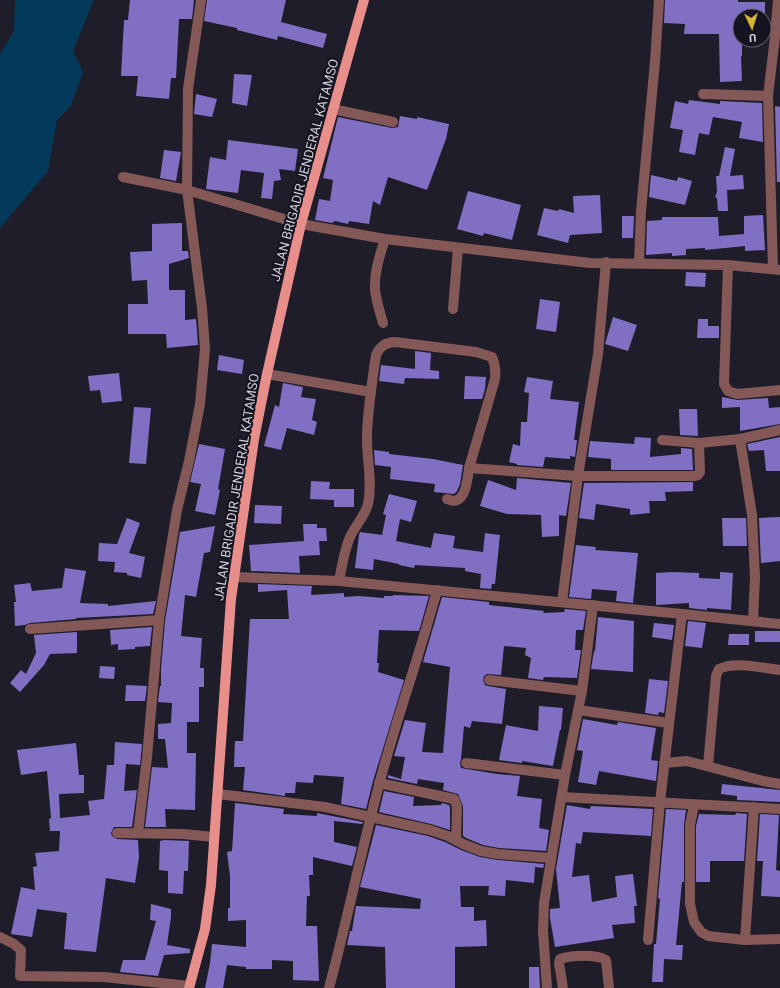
<svg xmlns="http://www.w3.org/2000/svg" width="780" height="988" viewBox="0 0 780 988" font-family="Roboto,sans-serif">
<style>
.water{fill:#03395a}
.building{fill:#816fc4}
.lines{fill:none;stroke-linecap:round;stroke-linejoin:round}
.minor{stroke:#835856;stroke-width:10}
.major{stroke:#e88f8c;stroke-width:10}
.labels{text-anchor:middle;stroke-width:4;stroke-linejoin:round;paint-order:stroke}
.street-label{font-size:13px;fill:#d1d0d9;stroke:#161421}
</style>
<rect width="100%" height="100%" fill="#201d2a"/>
<!-- water -->
<polygon class="water" points="15,0 94,0 73,51 83,72 71,106 57,120 48,171 0,228 0,54 14,31"/>
<!-- building -->
<g class="building">
<polygon points="130,0 194,0 192,19 179,19 176,78 171,78 169,99 136,96 138,76 121,76 124,20 128,20"/>
<polygon points="207,0 286,0 281,22 327,34 323,48 278,36 277,40 237,30 237,28 204,21"/>
<polygon points="665,0 738,0 738,2 765,2 765,16 740,16 740,40 742,40 742,56 741,56 742,81 720,82 719,34 684,34 685,24 664,23"/>
<polygon points="234,74 252,75 247,106 232,103"/>
<polygon points="196,94 217,99 212,117 194,114"/>
<polygon points="689,100 720,104 720,101 762,103 763,142 739,138 742,122 713,117 709,135 699,133 695,155 679,152 683,130 670,128 675,101 688,104"/>
<polygon points="775,106 780,107 780,182 777,182"/>
<polygon points="400,116 417,119 417,117 449,124 446,139 427,190 388,177 380,205 373,201 369,224 349,221 348,224 335,221 332,223 315,220 319,199 330,201 333,180 323,178 338,117 392,128 398,127"/>
<polygon points="228,140 298,149 295,171 279,169 281,180 274,181 272,199 261,198 264,173 241,170 238,193 206,189 210,157 226,160"/>
<polygon points="725,147 735,149 730,176 743,175 744,189 727,190 728,211 718,211 717,198 715,197 717,192 716,176 719,176"/>
<polygon points="164,150 181,152 176,181 160,178"/>
<polygon points="651,175 677,181 678,177 692,181 685,205 649,197"/>
<polygon points="468,191 521,205 512,240 484,233 483,236 457,229"/>
<polygon points="600,195 602,233 570,235 568,243 537,235 544,208 558,211 559,209 574,213 573,196"/>
<polygon points="763,215 765,250 745,251 745,246 705,250 705,248 686,249 686,255 672,256 672,253 646,255 647,221 662,220 662,217 718,217 719,236 744,234 744,216"/>
<polygon points="622,216 634,216 633,238 622,238"/>
<polygon points="182,223 182,251 188,251 189,258 169,264 169,290 185,290 185,320 196,319 198,345 167,348 166,334 128,334 128,304 148,304 147,280 132,281 130,252 152,251 152,224"/>
<polygon points="686,272 706,273 705,287 685,286"/>
<polygon points="540,299 560,302 556,332 536,329"/>
<polygon points="613,317 637,325 628,351 605,344"/>
<polygon points="698,319 708,319 708,326 719,326 719,338 697,338"/>
<polygon points="415,351 431,353 430,370 439,371 439,379 405,378 404,384 379,381 381,365 415,369"/>
<polygon points="219,355 244,360 242,374 217,370"/>
<polygon points="119,373 122,401 102,403 100,390 90,391 88,376"/>
<polygon points="465,376 486,377 485,389 482,399 464,399"/>
<polygon points="527,377 553,381 550,399 579,402 574,440 577,440 575,457 570,456 570,459 545,457 543,467 517,465 517,464 509,462 513,444 520,446 521,422 527,422 529,393 524,392"/>
<polygon points="283,383 303,387 301,397 316,399 312,420 317,422 314,435 287,428 281,450 264,446 275,405 279,407"/>
<polygon points="722,397 737,400 768,398 769,408 780,407 780,424 740,431 740,407 722,408"/>
<polygon points="134,407 151,408 146,464 129,463"/>
<polygon points="679,409 697,409 698,436 680,435"/>
<polygon points="635,437 651,438 650,457 681,454 681,448 692,449 693,470 611,470 611,459 588,457 590,441 634,444"/>
<polygon points="780,437 780,471 766,471 764,450 749,451 747,444"/>
<polygon points="199,444 225,449 218,489 220,490 215,515 195,511 201,484 190,482"/>
<polygon points="374,450 389,452 389,454 433,459 463,465 460,484 457,491 454,494 434,492 435,484 390,479 391,467 375,465"/>
<polygon points="517,478 571,483 566,516 559,515 559,536 542,537 541,515 507,514 480,506 488,480 516,490"/>
<polygon points="311,481 330,482 329,489 354,489 354,507 334,507 334,500 310,499"/>
<polygon points="693,482 693,491 665,492 666,501 649,501 650,513 630,515 630,509 596,504 594,520 579,518 584,483"/>
<polygon points="389,494 417,501 411,522 400,519 396,541 431,548 434,533 455,536 453,548 483,552 485,533 500,535 495,584 492,584 491,589 480,588 481,574 465,571 465,568 415,565 414,568 399,565 399,564 374,559 373,570 355,568 359,535 360,532 382,535 386,515 383,514"/>
<polygon points="255,505 282,506 281,524 254,523"/>
<polygon points="780,517 780,561 761,563 759,518"/>
<polygon points="127,518 140,523 129,553 145,557 141,578 127,575 127,573 114,572 115,562 98,561 99,543 117,544"/>
<polygon points="722,518 746,518 747,546 723,546"/>
<polygon points="303,524 317,524 317,528 326,528 327,541 319,541 320,555 299,556 300,573 251,571 249,545 304,541"/>
<polygon points="215,526 210,552 204,553 196,597 185,595 181,636 202,638 200,668 204,668 204,687 199,687 199,722 187,722 187,753 196,753 195,810 165,809 166,827 145,827 152,767 168,768 165,739 158,739 158,724 171,723 172,703 158,702 160,686 161,686 161,669 165,621 180,532"/>
<polygon points="576,545 596,547 595,550 638,553 633,603 616,601 617,591 592,589 591,599 569,597"/>
<polygon points="65,568 86,571 80,603 108,604 108,606 156,601 153,614 76,618 76,619 30,623 25,625 15,626 14,602 16,602 14,585 30,583 32,591 62,588"/>
<polygon points="672,572 699,573 699,578 720,579 720,572 733,573 731,610 707,608 707,610 689,608 689,603 656,605 656,573"/>
<polygon points="258,584 312,586 311,595 344,593 344,597 358,596 384,598 384,596 393,596 393,595 429,596 419,631 379,630 377,663 379,663 378,672 404,680 373,781 366,809 341,804 344,777 314,775 313,783 296,782 295,793 285,793 285,796 243,790 245,767 234,767 235,741 243,741 250,619 289,619 287,590 258,592"/>
<polygon points="442,597 489,602 489,605 544,611 543,613 564,612 565,609 586,611 583,630 576,630 575,650 581,650 577,678 544,677 543,680 528,678 531,658 525,655 526,648 504,646 501,675 487,674 484,676 483,680 485,685 488,686 506,689 502,724 472,721 470,728 464,726 461,759 460,763 461,768 497,774 520,776 517,796 542,799 539,828 549,830 546,851 499,848 483,845 466,838 463,836 463,806 458,794 443,790 444,783 418,779 417,784 388,778 388,775 401,779 405,757 394,756 405,720 426,723 422,752 443,753 450,667 423,662"/>
<polygon points="598,617 634,621 633,672 591,669 594,651 595,651"/>
<polygon points="688,621 706,623 702,648 685,646"/>
<polygon points="654,623 674,625 672,640 652,637"/>
<polygon points="152,627 150,646 135,647 135,649 118,650 118,644 111,645 110,630"/>
<rect x="755" y="631" width="25" height="11"/>
<polygon points="77,632 77,653 50,654 44,665 20,692 10,683 21,670 26,674 36,653 34,635"/>
<polygon points="729,634 749,634 749,645 728,645"/>
<polygon points="100,666 115,667 114,679 99,678"/>
<polygon points="649,679 668,681 664,713 659,712 658,715 645,713"/>
<polygon points="126,685 147,686 145,701 125,701"/>
<polygon points="539,706 563,708 561,730 560,730 553,766 522,761 522,763 499,760 506,725 538,731"/>
<polygon points="583,719 617,725 618,722 656,728 651,760 658,761 656,781 599,771 596,785 578,782 583,751 577,750"/>
<polygon points="115,742 142,744 140,765 126,764 124,791 137,790 132,827 114,827 111,833 112,836 117,839 138,840 139,857 135,883 106,878 96,952 64,949 67,913 37,909 32,937 11,934 21,887 35,890 33,867 37,866 35,853 59,851 60,831 50,831 49,819 51,818 47,771 21,775 17,750 76,743 79,775 84,775 84,793 59,794 60,818 90,815 88,801 104,799 107,765 114,765"/>
<polygon points="722,784 780,790 780,802 737,800 737,796 721,794"/>
<polygon points="384,791 414,797 413,806 441,805 442,803 449,805 450,807 450,830 431,824 379,812"/>
<polygon points="235,803 284,809 283,814 317,816 317,813 363,822 362,824 334,821 334,842 357,847 352,866 313,857 313,875 309,875 310,896 307,896 306,926 317,926 319,981 293,980 293,961 272,960 272,969 246,969 246,967 227,965 223,988 205,988 210,963 212,944 246,947 246,920 228,921 228,908 230,908 230,876 227,852 232,851"/>
<polygon points="567,805 590,809 591,806 653,809 651,836 583,832 581,844 576,843 572,877 589,875 592,902 617,897 615,876 633,874 637,906 634,906 635,923 612,925 614,938 555,947 550,918 550,909 560,908 556,869"/>
<polygon points="666,809 686,810 684,825 684,882 682,882 676,945 683,945 682,960 664,959 663,982 652,982 654,944 656,944 660,899 658,898"/>
<polygon points="736,813 747,814 744,861 710,861 710,882 696,882 696,826 699,814 735,815"/>
<polygon points="760,814 779,815 776,870 780,871 780,897 761,896 763,861 757,861"/>
<polygon points="376,825 428,836 445,842 461,850 480,857 498,860 544,864 543,868 535,867 534,883 506,880 505,896 488,895 489,886 460,886 461,907 474,907 474,921 486,920 487,946 455,947 455,988 386,988 385,947 347,945 350,931 352,931 356,906 420,909 421,899 360,887"/>
<polygon points="164,840 189,841 188,871 184,871 183,894 168,893 168,871 159,870 160,841"/>
<polygon points="151,904 171,909 171,917 167,945 190,949 190,953 164,955 158,976 120,972 123,960 145,960 156,921 150,920"/>
<polygon points="529,967 539,967 540,988 529,988"/>
</g>
<g class="lines">
<!-- minor -->
<g class="minor">
<polyline points="703,94 768,96"/>
<polyline points="333,109 393,122"/>
<polyline points="123,177 187,190 301,224 385,239 590,263 728,265 780,270"/>
<polyline points="639,263 641,211 655,62 659,0"/>
<polyline points="728,265 724,384 728,391 737,394 780,390"/>
<polyline points="773,269 768,96 775,37 778,0"/>
<polyline points="453,309 458,248"/>
<path d="M383 323C380 312 376 301 375 289 374 272 380 255 385 239"/>
<polyline points="267,374 371,392"/>
<polyline points="740,439 752,515 755,577 753,621"/>
<polyline points="662,440 699,443 740,439 780,430"/>
<path d="M447 499C450 500 454 502 457 500 466 497 468 476 469 468"/>
<polyline points="234,577 339,581 682,614 780,624"/>
<path d="M339 581C342 566 344 551 350 537 355 526 365 516 368 504 373 481 366 457 367 434 368 408 372 382 376 355 380 346 386 342 395 342L476 352 492 357C495 364 496 371 495 379L469 468 578 476H695L698 475 700 472 699 443"/>
<polyline points="562,602 578,476 598,354 606,262"/>
<polyline points="30,629 159,620"/>
<polyline points="489,680 582,691"/>
<polyline points="578,710 669,723"/>
<polyline points="466,763 565,775"/>
<polyline points="664,763 687,761 763,781 780,784"/>
<path d="M708 766 716 676 719 669C735 661 762 668 780 670"/>
<polyline points="379,783 454,799 457,806 456,840"/>
<polyline points="218,794 325,807 430,830 448,836 463,844 481,851 498,854 551,858"/>
<polyline points="562,797 780,809"/>
<polyline points="694,805 690,825 690,904 694,922 701,932 708,936 745,940 780,939"/>
<polyline points="117,833 183,834 214,837"/>
<polyline points="138,833 147,757 159,620 177,510 189,461 200,404 205,349 202,308 187,190 188,89 201,0"/>
<polyline points="0,937 14,944 21,950 20,976 104,977 189,986"/>
<polyline points="648,940 660,802 682,614"/>
<polyline points="745,940 754,807"/>
<path d="M329 988C347 921 361 852 379 785 396 719 420 655 437 590"/>
<polyline points="547,988 543,931 544,903 565,775 582,691 593,605"/>
<path d="M563 988 559 963 560 959C571 955 596 954 606 960L609 988"/>
</g>
<!-- major -->
<polyline class="major" points="189,988 205,929 211,885 231,599 254,439 267,374 301,224 364,0"/>
</g>
<g class="labels">
<!-- street labels -->
<g class="street-label">
<text transform="translate(304 170) rotate(-75)" y="5">JALAN BRIGADIR JENDERAL KATAMSO</text>
<text transform="translate(236 487) rotate(-81)" y="5">JALAN BRIGADIR JENDERAL KATAMSO</text>
</g>
</g>
<!-- north arrow -->
<g transform="translate(752 28) rotate(176)"><circle r="19" fill="#161421" stroke="#615f6b"/>
<path d="M0-3L7 15L0 10L-7 15Z" fill="#d8b434"/>
<text y="-6" font-size="11" font-weight="bold" text-anchor="middle" fill="#d1d0d9">U</text>
</g>
</svg>
